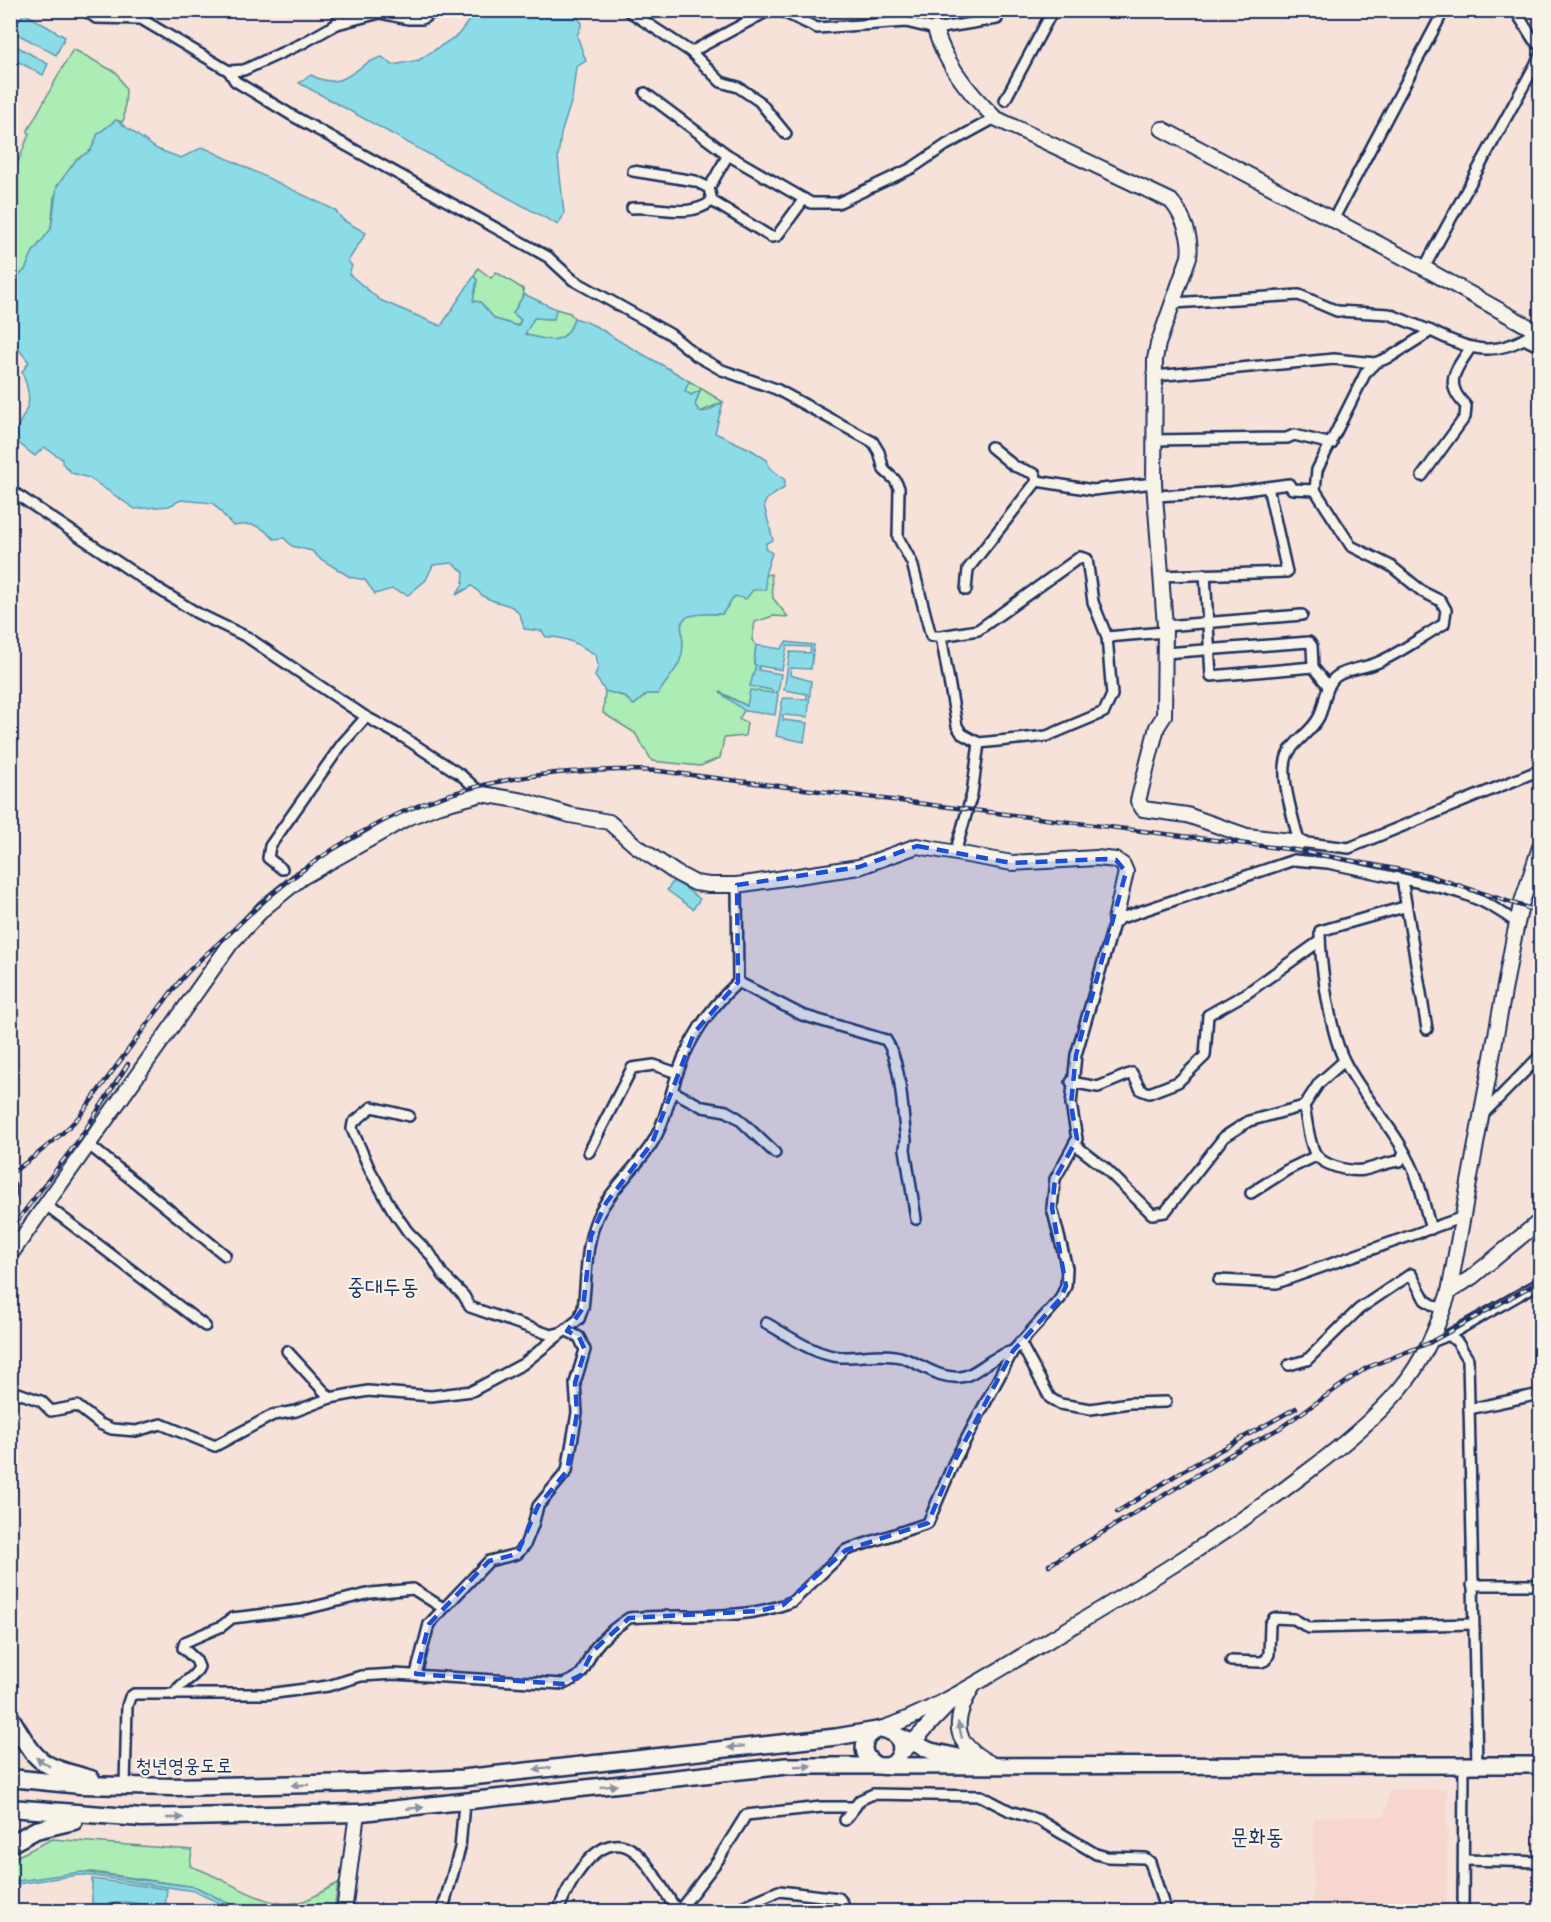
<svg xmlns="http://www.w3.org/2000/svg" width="1551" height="1922" viewBox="0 0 1551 1922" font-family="Dekko,'Poor Story',sans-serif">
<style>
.built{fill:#f6d6ce}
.green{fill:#acecb5;stroke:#648e8a;stroke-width:1.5}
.water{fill:#8cdce7;stroke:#5f97b0;stroke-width:1.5}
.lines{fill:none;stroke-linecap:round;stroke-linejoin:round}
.street-casing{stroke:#1b2f5e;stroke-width:14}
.secondary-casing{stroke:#1b2f5e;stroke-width:18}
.primary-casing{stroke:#1b2f5e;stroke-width:20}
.highway-casing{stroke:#1b2f5e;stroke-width:21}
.street{stroke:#f7f3e8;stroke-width:9}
.secondary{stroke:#f7f3e8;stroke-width:14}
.primary{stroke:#f7f3e8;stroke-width:15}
.highway{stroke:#f7f3e8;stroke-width:16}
.rail-casing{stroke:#1b2f5e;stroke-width:4.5}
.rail{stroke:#f7f3e8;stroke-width:2;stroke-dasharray:7;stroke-linecap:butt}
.oneway{fill:#8991a3}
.marked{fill:#1d4ed8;fill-opacity:0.2;stroke:#1d4ed8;stroke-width:4.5;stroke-dasharray:12 8;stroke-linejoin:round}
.labels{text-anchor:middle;stroke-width:4.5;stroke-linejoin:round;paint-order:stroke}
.street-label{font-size:20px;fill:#1b2f5e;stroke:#f7f3e8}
.quarter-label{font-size:22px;fill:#1b2f5e;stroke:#f7f3e8}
</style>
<rect width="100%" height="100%" fill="#f6e2d9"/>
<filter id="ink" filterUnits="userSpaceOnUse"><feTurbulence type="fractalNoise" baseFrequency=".0167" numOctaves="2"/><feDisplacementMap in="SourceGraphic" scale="12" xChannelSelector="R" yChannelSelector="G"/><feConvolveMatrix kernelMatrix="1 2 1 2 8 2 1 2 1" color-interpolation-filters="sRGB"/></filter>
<g filter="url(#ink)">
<!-- built -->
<polygon class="built" points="1447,1789 1446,1911 1313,1911 1314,1817 1385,1816 1389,1790"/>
<!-- green -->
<g class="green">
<polygon points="73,49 117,73 126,90 124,119 122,122 116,120 98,134 91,150 76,160 54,197 51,229 33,252 25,270 14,280 11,302 11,180 29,134 28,130"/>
<polygon points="478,268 491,278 496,272 523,289 524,294 513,313 521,320 517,326 495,319 480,302 473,301 477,280 474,276"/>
<path d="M556 309 570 313 574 318C567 347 546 341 524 334L534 318 553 319Z"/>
<polygon points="689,381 723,402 700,412 695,405 700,391 691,395 685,391"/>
<path d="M771 574 773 598 788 617 773 616 755 622 752 640 756 645 754 664 756 665 751 686 773 690V693L747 706 720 692 745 709 739 719 747 723 745 736 724 738 720 758 700 766 652 761 635 733 603 713 605 691 623 696 634 705 647 694H658C664 684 674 673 679 663 693 630 657 611 722 614L735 596 765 575Z"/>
<path d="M52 1839 192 1850 190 1866C222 1875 265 1911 300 1902 312 1899 326 1889 338 1883L334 1911H243L196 1887 92 1872 11 1882 10 1860Z"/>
</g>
<!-- water -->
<g class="water">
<path d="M476 11H572L582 23 577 36 586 61 576 67 572 99 561 134 558 157 564 214 558 225 299 83 311 75C346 94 354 63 382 57L393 65 419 60 458 35Z"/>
<polygon points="24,13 65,37 56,55 12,31"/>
<polygon points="11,43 48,64 43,75 11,58"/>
<path d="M116 120 157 149 181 158 203 147 335 210 343 220 366 233 348 261 352 266 349 274 380 300 441 326 474 276 477 280 473 301 480 302 495 319 518 326 521 320 513 313 524 294 556 309 554 319 534 318 525 334C547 341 567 347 574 318 596 323 608 335 628 346 649 358 669 368 689 381L685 391 691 395 700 390 695 405 700 412 708 411 723 402 715 433 750 449 767 460 769 467 785 480 784 488 767 499 764 505 773 540 766 543V549L772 553 765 575 766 589 753 590 746 599 735 596 722 614C656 612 694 630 679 663 674 673 664 684 658 694H647L634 705 624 696 605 691 595 676 598 667 596 655C580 645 566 636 546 637L542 631 524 629C519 598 502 608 483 596 479 593 476 589 472 586L456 595 463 584 464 572 452 563 433 565 426 580 408 595 392 589 375 594 365 580 350 577 319 558 312 551 292 546 284 538 274 539C261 525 252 522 233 526L213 503 181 500 169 506 135 509 89 478 72 473 62 463V459L44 447 35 456 12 438C26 407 36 407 22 372L29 362 11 340 14 280 25 270 33 252 51 229 57 186 76 160 91 150 98 134Z"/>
<polygon points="786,642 814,645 811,669 791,668 790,675 811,681 808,717 783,715 783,720 807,723 804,742 776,736 783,698 807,699 807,694 784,690 790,652 810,653 811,647 787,646 782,670 759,666 759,670 781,674 778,692 776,692 778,694 775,715 745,711 720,693 747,706 750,690 773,693 772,690 750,686 756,665 754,664 756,645 781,649"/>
<polygon points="674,880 700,899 693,909 667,890"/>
<polygon points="81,1872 196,1887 243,1911 236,1911 194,1891 93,1876 78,1875 11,1885 11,1882"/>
<polygon points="92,1879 167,1889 165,1908 127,1902 92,1906"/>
</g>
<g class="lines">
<defs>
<g id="street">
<polyline points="85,10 96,18 141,19 229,71 244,70 303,43 337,24 380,13 408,19 422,19 437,10"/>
<polyline points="627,10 691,52 721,82 738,87 759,101 786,134"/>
<polyline points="1515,10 1533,39 1540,46"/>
<polyline points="337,24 340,10"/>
<polyline points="691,52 766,12 781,11 817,28 906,22 935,29 997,19 999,10"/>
<polyline points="229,71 235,81 293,116 548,257 573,280 670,334 697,356 722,370 776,389 873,442 879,452 884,470 895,480 899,488 898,537 912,563 931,636 941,636 957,726 962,734 979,743 1047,736 1104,712 1112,695 1107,637 1093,602 1087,559 1080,557 978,630 941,636"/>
<polyline points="645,93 728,155 811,203 838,203 912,168 946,145 995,118"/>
<polyline points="1005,100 1053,10"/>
<polyline points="728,155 709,188 712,201 771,237 777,236 804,199"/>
<polyline points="633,171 695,181 709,188"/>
<path d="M632 208C659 206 689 219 712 201"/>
<polyline points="1333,220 1444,10"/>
<polyline points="1424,268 1540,56"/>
<path d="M1174 303 1299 295 1337 311 1389 314 1431 331 1390 357 1375 363 1366 372 1317 470 1315 490 1351 546 1391 566 1423 592 1441 601 1446 610 1444 624C1423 636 1403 651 1381 661 1368 668 1349 668 1337 676 1325 684 1325 705 1319 717 1312 731 1297 739 1289 752 1277 772 1294 819 1299 842L1349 848 1540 770"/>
<path d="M1431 331C1473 352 1497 358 1537 331"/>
<polyline points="1524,339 1540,347"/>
<polyline points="1155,376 1334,359 1375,363"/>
<polyline points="1153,440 1287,438 1294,435 1332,444"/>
<polyline points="991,447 1014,466 1035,474 1037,481 1093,490 1154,483"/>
<path d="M1422 476 1465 417 1466 406C1443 383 1455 371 1471 347"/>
<polyline points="10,490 152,585 197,613 247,637 366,717 403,737 461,775 482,794"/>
<polyline points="1155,496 1231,492 1289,484 1292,489 1315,490"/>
<polyline points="1205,574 1211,676 1313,667"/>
<polyline points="1160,576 1287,572 1268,487"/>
<polyline points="966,590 968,569 1037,481"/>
<polyline points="1165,626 1302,615"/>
<polyline points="1107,637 1164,632"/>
<polyline points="1165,653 1309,642 1312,646 1313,667 1328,686"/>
<polyline points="955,853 972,794 979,743"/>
<polyline points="282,869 268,858 270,846 342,744 366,717"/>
<path d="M1404 907 1320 931C1320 963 1330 1033 1345 1062 1365 1100 1397 1131 1414 1171 1422 1189 1425 1210 1431 1229"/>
<path d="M738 982 802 1015 886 1040C902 1063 902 1111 906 1140L905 1149 916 1219"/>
<path d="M1427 1029 1402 879C1449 889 1480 894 1518 924"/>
<polyline points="1071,1082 1098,1087 1132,1073 1141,1090 1149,1093 1178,1082 1205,1056 1208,1015 1247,993 1320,941"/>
<polyline points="674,1092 703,1107 726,1111 738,1118 775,1153"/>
<path d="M1304 1106C1307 1120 1308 1138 1314 1151 1320 1166 1350 1172 1364 1170 1377 1167 1387 1162 1400 1161L1404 1152"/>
<polyline points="1484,1113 1540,1056"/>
<polyline points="409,1116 372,1107 353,1123 352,1129 370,1170 392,1209 408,1232 431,1255 443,1275 464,1296 470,1307 551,1335 567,1331 579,1337 585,1350 575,1383 577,1413 567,1471 538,1506 533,1525 525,1545 517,1554 489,1561 429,1624 416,1674"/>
<polyline points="1074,1144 1105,1168 1152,1214 1165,1212 1224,1137 1249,1121 1304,1106 1319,1083 1344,1061"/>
<polyline points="89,1145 225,1255"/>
<polyline points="589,1152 632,1068 654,1065 677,1073"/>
<polyline points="10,1187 10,1195"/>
<polyline points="1251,1193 1287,1170 1316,1156"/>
<polyline points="46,1205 205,1326"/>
<polyline points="1219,1280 1277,1283 1463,1217"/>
<path d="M766 1323C789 1336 814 1355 841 1357 861 1358 879 1352 900 1357 921 1363 937 1379 960 1377 976 1376 990 1356 1013 1351"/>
<polyline points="1449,1335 1458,1343 1468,1359 1477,1765"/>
<polyline points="1020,1342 1050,1398 1060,1404 1091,1409 1129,1403 1166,1402"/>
<polyline points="1429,1343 1449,1335 1540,1283"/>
<polyline points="287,1351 330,1398"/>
<polyline points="1289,1365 1307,1360 1359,1309 1411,1274 1425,1300 1443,1311"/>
<path d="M10 1390 41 1401 51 1411 77 1406 100 1424 112 1429 136 1431 161 1424 215 1446 273 1415 296 1411 330 1398 368 1391 431 1396 472 1391 523 1364 579 1319 583 1308C587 1279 585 1245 597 1218 609 1191 635 1169 651 1145 666 1122 669 1097 678 1072 690 1036 711 1007 738 982L737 885"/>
<polyline points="1469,1409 1540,1394"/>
<polyline points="1472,1585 1540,1585"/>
<polyline points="1231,1661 1261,1662 1266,1660 1269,1654 1270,1624 1274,1618 1294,1619 1309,1628 1473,1624"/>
<path d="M174 1695C179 1682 194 1680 199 1667L196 1660 183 1648 185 1642 222 1626 232 1618 301 1610 371 1593 413 1589 443 1608"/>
<path d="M125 1786 127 1706 130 1697 134 1694H268L328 1686 361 1676 394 1674 563 1684C587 1675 582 1669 593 1651 602 1637 616 1627 629 1618 679 1613 746 1622 793 1601L846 1550 928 1523 954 1462 1013 1351 1060 1299 1066 1286 1067 1268 1052 1208 1055 1179 1077 1139 1071 1104 1076 1055 1115 920 1294 860 1328 863 1402 879"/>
<polyline points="845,1820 860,1800 873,1794 981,1796 1010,1811 1039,1820 1096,1854 1107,1857 1145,1858 1150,1862 1166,1912"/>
<polyline points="1464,1860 1540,1862"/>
<polyline points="442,1912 460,1848 464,1803"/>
<path d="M558 1912C566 1887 600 1825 634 1851 650 1863 666 1895 678 1912"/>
<polyline points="678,1912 718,1860 746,1815 822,1807 855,1807"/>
<polyline points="730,1912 779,1891 839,1898 843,1903 841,1912"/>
<polyline points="1463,1912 1464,1765"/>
</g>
<g id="secondary">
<path d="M935 29C945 64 969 93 995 118L1171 201C1183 215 1192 238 1189 257L1158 344 1155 359 1154 483 1165 626 1164 716 1157 727 1138 801 1143 809 1187 815 1247 836 1299 842"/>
<polyline points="1162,129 1424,268 1540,333"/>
<polyline points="10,1255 231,943 264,908 301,878 407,818 437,806 482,794 524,801 570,815 609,822 635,845 676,873 695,883 709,885 737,885 859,867 917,846 1012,863 1096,858 1116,860 1123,865 1126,872 1115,920"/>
<polyline points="1449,1292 1472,1277 1540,1221"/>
<path d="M973 1686C950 1724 953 1745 994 1765"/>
<path d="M878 1730C938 1710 992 1673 1046 1642 1134 1590 1221 1538 1302 1476 1337 1450 1372 1422 1400 1389 1424 1361 1438 1326 1449 1292L1513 942 1521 905 1540 847"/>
<polyline points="905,1750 952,1701"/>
<polyline points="344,1912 357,1813"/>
</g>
<g id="primary">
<path d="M878 1730C843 1746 883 1785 899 1756 903 1748 900 1740 895 1734"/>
<polyline points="358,1783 462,1778 836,1737 883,1729 931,1751 968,1759"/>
<polyline points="357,1813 786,1766 1540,1765"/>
</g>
<g id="highway">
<path d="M10 1717C39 1765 37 1764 91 1779"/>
<polyline points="10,1778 80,1785 173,1787 358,1783"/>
<polyline points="10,1808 142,1818 357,1813"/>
<polyline points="10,1844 36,1830 74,1821"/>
</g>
</defs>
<!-- street casing -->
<use href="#street" class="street-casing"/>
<!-- secondary casing -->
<use href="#secondary" class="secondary-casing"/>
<!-- primary casing -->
<use href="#primary" class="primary-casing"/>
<!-- highway casing -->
<use href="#highway" class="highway-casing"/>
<!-- street -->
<use href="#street" class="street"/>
<!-- secondary -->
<use href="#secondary" class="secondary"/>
<!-- primary -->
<use href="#primary" class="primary"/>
<!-- highway -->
<use href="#highway" class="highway"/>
<defs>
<g id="rail">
<path d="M10 1174C33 1158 54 1142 74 1122 85 1111 94 1096 104 1083 129 1049 154 1014 180 981 195 962 215 947 232 931 354 810 487 762 659 771L1295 850 1427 875 1540 912"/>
<polyline points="10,1230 78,1141 128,1064"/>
<polyline points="1117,1512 1181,1472 1296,1408"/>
<polyline points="1049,1565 1235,1452 1280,1428 1366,1368 1429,1343 1540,1281"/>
</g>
</defs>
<!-- rail casing -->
<use href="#rail" class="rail-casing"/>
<!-- rail -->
<use href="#rail" class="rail"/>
</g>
<!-- one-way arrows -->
<defs><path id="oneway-solid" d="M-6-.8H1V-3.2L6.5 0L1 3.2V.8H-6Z" transform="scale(1.5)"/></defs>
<g class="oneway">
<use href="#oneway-solid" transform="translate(960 1730) rotate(-103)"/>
<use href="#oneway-solid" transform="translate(736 1747) rotate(174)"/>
<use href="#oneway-solid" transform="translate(43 1762) rotate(-147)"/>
<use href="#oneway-solid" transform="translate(803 1766) rotate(-1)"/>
<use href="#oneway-solid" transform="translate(542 1769) rotate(174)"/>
<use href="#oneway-solid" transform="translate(300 1785) rotate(178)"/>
<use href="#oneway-solid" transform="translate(609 1786) rotate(-7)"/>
<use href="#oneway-solid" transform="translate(415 1808) rotate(-5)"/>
<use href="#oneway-solid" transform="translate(175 1818)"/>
</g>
</g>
<!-- marked area -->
<path class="marked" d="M917 846 1012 863 1106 859 1116 860 1126 872 1076 1055 1071 1104 1077 1139 1055 1179 1052 1208 1066 1286 1060 1299 1013 1351 954 1462 928 1523 846 1550 783 1605 759 1611 629 1618 593 1651 581 1675 563 1684 416 1674 429 1624 489 1561 517 1554 538 1506 567 1471 577 1413 575 1383 585 1350 579 1337 567 1331 583 1308 591 1236 606 1203 652 1143 694 1033 738 982 737 885 859 867Z"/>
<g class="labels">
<!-- street labels -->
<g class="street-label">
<text x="184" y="1772">청년영웅도로</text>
</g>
<!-- quarter labels -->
<g class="quarter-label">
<text x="383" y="1294">중대두동</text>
<text x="1257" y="1844">문화동</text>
</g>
</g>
<!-- margin -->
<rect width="1551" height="1922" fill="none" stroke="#f7f3e8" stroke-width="36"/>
<rect x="18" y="18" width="1515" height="1886" fill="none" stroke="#1b2f5e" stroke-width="2" filter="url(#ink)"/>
</svg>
